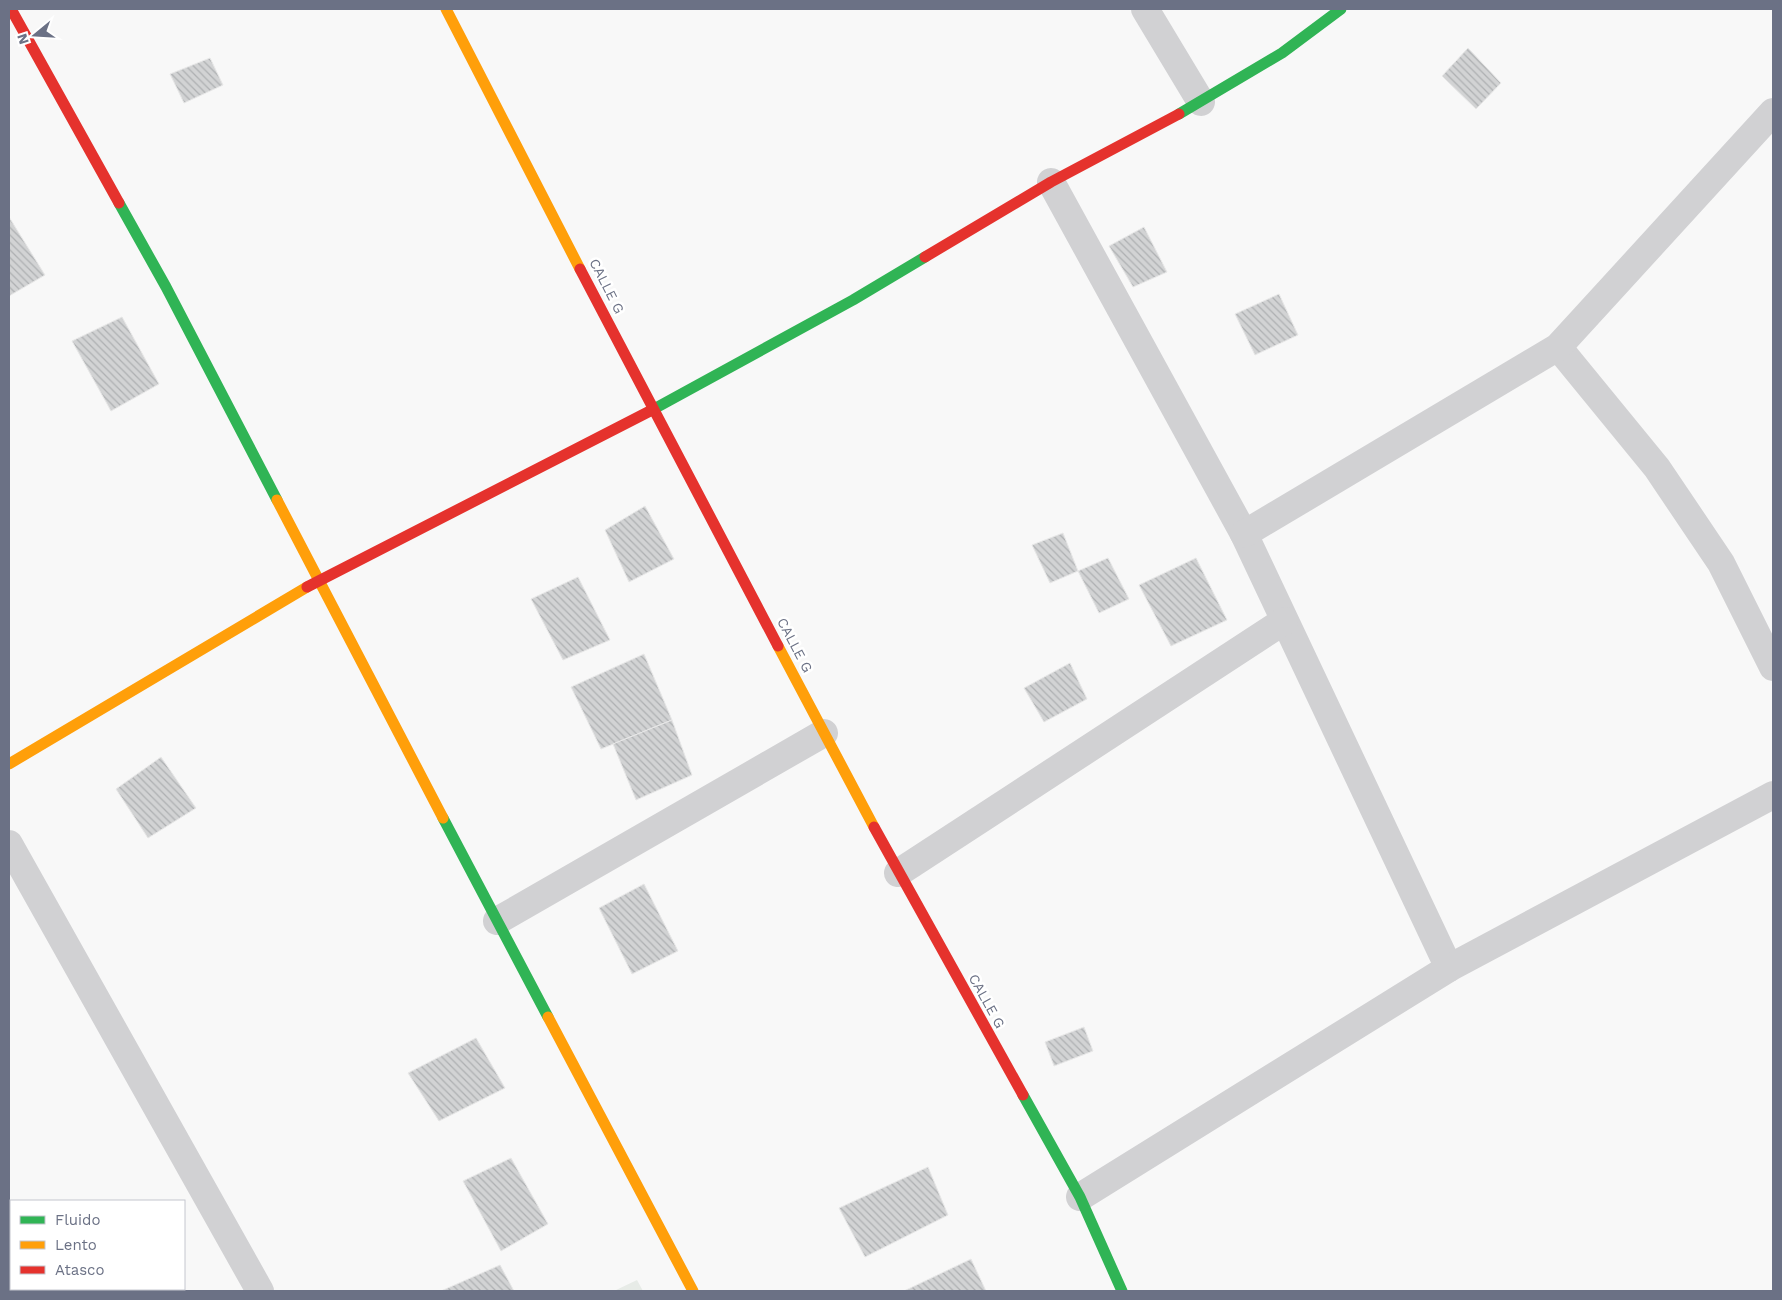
<svg xmlns="http://www.w3.org/2000/svg" width="1782" height="1300" viewBox="0 0 1782 1300" font-family="'Work Sans',sans-serif">
<style>
.garden{fill:#e7ebe7}
.building{fill:url(#building-back-hatch);stroke:#e8e8e8}
.lines{fill:none;stroke-linecap:round;stroke-linejoin:round}
.street{stroke:#d1d1d3;stroke-width:28}
.fast{stroke:#30b455;stroke-width:11}
.slow{stroke:#ff9f0a;stroke-width:11}
.jam{stroke:#e5322d;stroke-width:11}
.labels{text-anchor:middle;stroke-width:5;stroke-linejoin:round;paint-order:stroke}
.street-label{font-size:14px;fill:#6b7185;stroke:#fff}
</style>
<defs>
<pattern id="building-back-hatch" width="6" height="6" patternUnits="userSpaceOnUse" patternTransform="scale(1.25)"><rect width="6" height="6" fill="#d2d3d4"/><path d="M-1 5l2 2M0 0l6 6M5-1l2 2" fill="none" stroke="#aeb0b2"/></pattern>
</defs>
<rect width="100%" height="100%" fill="#f8f8f8"/>
<!-- garden -->
<polygon class="garden" points="637,1280 643,1291 614,1291"/>
<!-- building -->
<g class="building">
<polygon points="1468,48 1501,83 1476,109 1442,76"/>
<polygon points="210,58 223,85 184,103 170,74"/>
<polygon points="9,217 45,275 9,296"/>
<polygon points="1144,227 1167,272 1133,287 1109,246"/>
<polygon points="1279,294 1298,335 1255,355 1235,314"/>
<polygon points="122,317 159,384 111,411 72,341"/>
<polygon points="645,506 674,559 629,582 605,530"/>
<polygon points="1063,533 1078,571 1050,583 1032,545"/>
<polygon points="1108,558 1129,599 1099,613 1078,571"/>
<polygon points="1196,558 1227,620 1171,646 1139,585"/>
<polygon points="578,577 610,640 563,660 531,599"/>
<polygon points="644,654 672,720 601,749 571,687"/>
<polygon points="1070,663 1087,699 1044,722 1024,688"/>
<polygon points="672,720 692,775 636,800 613,744"/>
<polygon points="161,757 196,808 148,838 116,789"/>
<polygon points="644,884 678,951 632,974 599,908"/>
<polygon points="1084,1027 1093,1051 1054,1066 1045,1042"/>
<polygon points="476,1038 505,1088 439,1121 408,1073"/>
<polygon points="511,1158 548,1224 501,1251 463,1181"/>
<polygon points="928,1167 948,1215 865,1257 839,1208"/>
<polygon points="971,1259 986,1291 904,1291"/>
<polygon points="500,1265 514,1291 441,1291"/>
</g>
<g class="lines">
<!-- street -->
<g class="street">
<polyline points="1145,9 1201,102"/>
<polyline points="1051,182 1244,534 1449,968"/>
<polyline points="1558,347 1657,468 1721,563 1773,667"/>
<polyline points="1244,534 1558,347 1773,112"/>
<polyline points="9,844 260,1291"/>
<polyline points="898,873 1284,621"/>
<polyline points="497,921 824,733"/>
<polyline points="1080,1197 1449,968 1773,795"/>
</g>
<!-- fast -->
<g class="fast">
<polyline points="1179,114 1282,53 1341,9"/>
<polyline points="119,203 166,287 277,500"/>
<polyline points="652,410 853,300 925,257"/>
<polyline points="443,818 548,1017"/>
<polyline points="1023,1095 1080,1197 1122,1291"/>
</g>
<!-- slow -->
<g class="slow">
<polyline points="446,9 580,269"/>
<polyline points="277,500 443,818"/>
<polyline points="778,646 874,827"/>
<polyline points="9,764 307,587"/>
<polyline points="548,1017 693,1291"/>
</g>
<!-- jam -->
<g class="jam">
<polyline points="11,9 119,203"/>
<polyline points="925,257 1051,182 1179,114"/>
<polyline points="580,269 778,646"/>
<polyline points="307,587 652,410"/>
<polyline points="874,827 1023,1095"/>
</g>
</g>
<g class="labels">
<!-- street labels -->
<g class="street-label">
<text transform="translate(607 286) rotate(63)" y="5">CALLE G</text>
<text transform="translate(795 645) rotate(62)" y="5">CALLE G</text>
<text transform="translate(987 1001) rotate(61)" y="5">CALLE G</text>
</g>
</g>
<!-- border -->
<rect width="1782" height="1300" fill="none" stroke="#6b7185" stroke-width="20"/>
<!-- legend -->
<rect x="10" y="1200" width="175" height="90" fill="#ffffff" stroke="#c4c6ce"/>
<rect x="20" y="1216" width="25" height="8" fill="#30b455" stroke="#c4c6ce"/>
<text x="55" y="1225" font-size="15" fill="#6b7185">Fluido</text>
<rect x="20" y="1241" width="25" height="8" fill="#ff9f0a" stroke="#c4c6ce"/>
<text x="55" y="1250" font-size="15" fill="#6b7185">Lento</text>
<rect x="20" y="1266" width="25" height="8" fill="#e5322d" stroke="#c4c6ce"/>
<text x="55" y="1275" font-size="15" fill="#6b7185">Atasco</text>
<!-- north arrow -->
<g transform="translate(35 35) rotate(252)" stroke="#ffffff" stroke-width="4" paint-order="stroke">
<path d="M0-4L9 19L0 12L-9 19Z" fill="#6b7185"/>
<text y="-8" font-size="14" font-weight="bold" text-anchor="middle" fill="#6b7185">N</text>
</g>
</svg>
